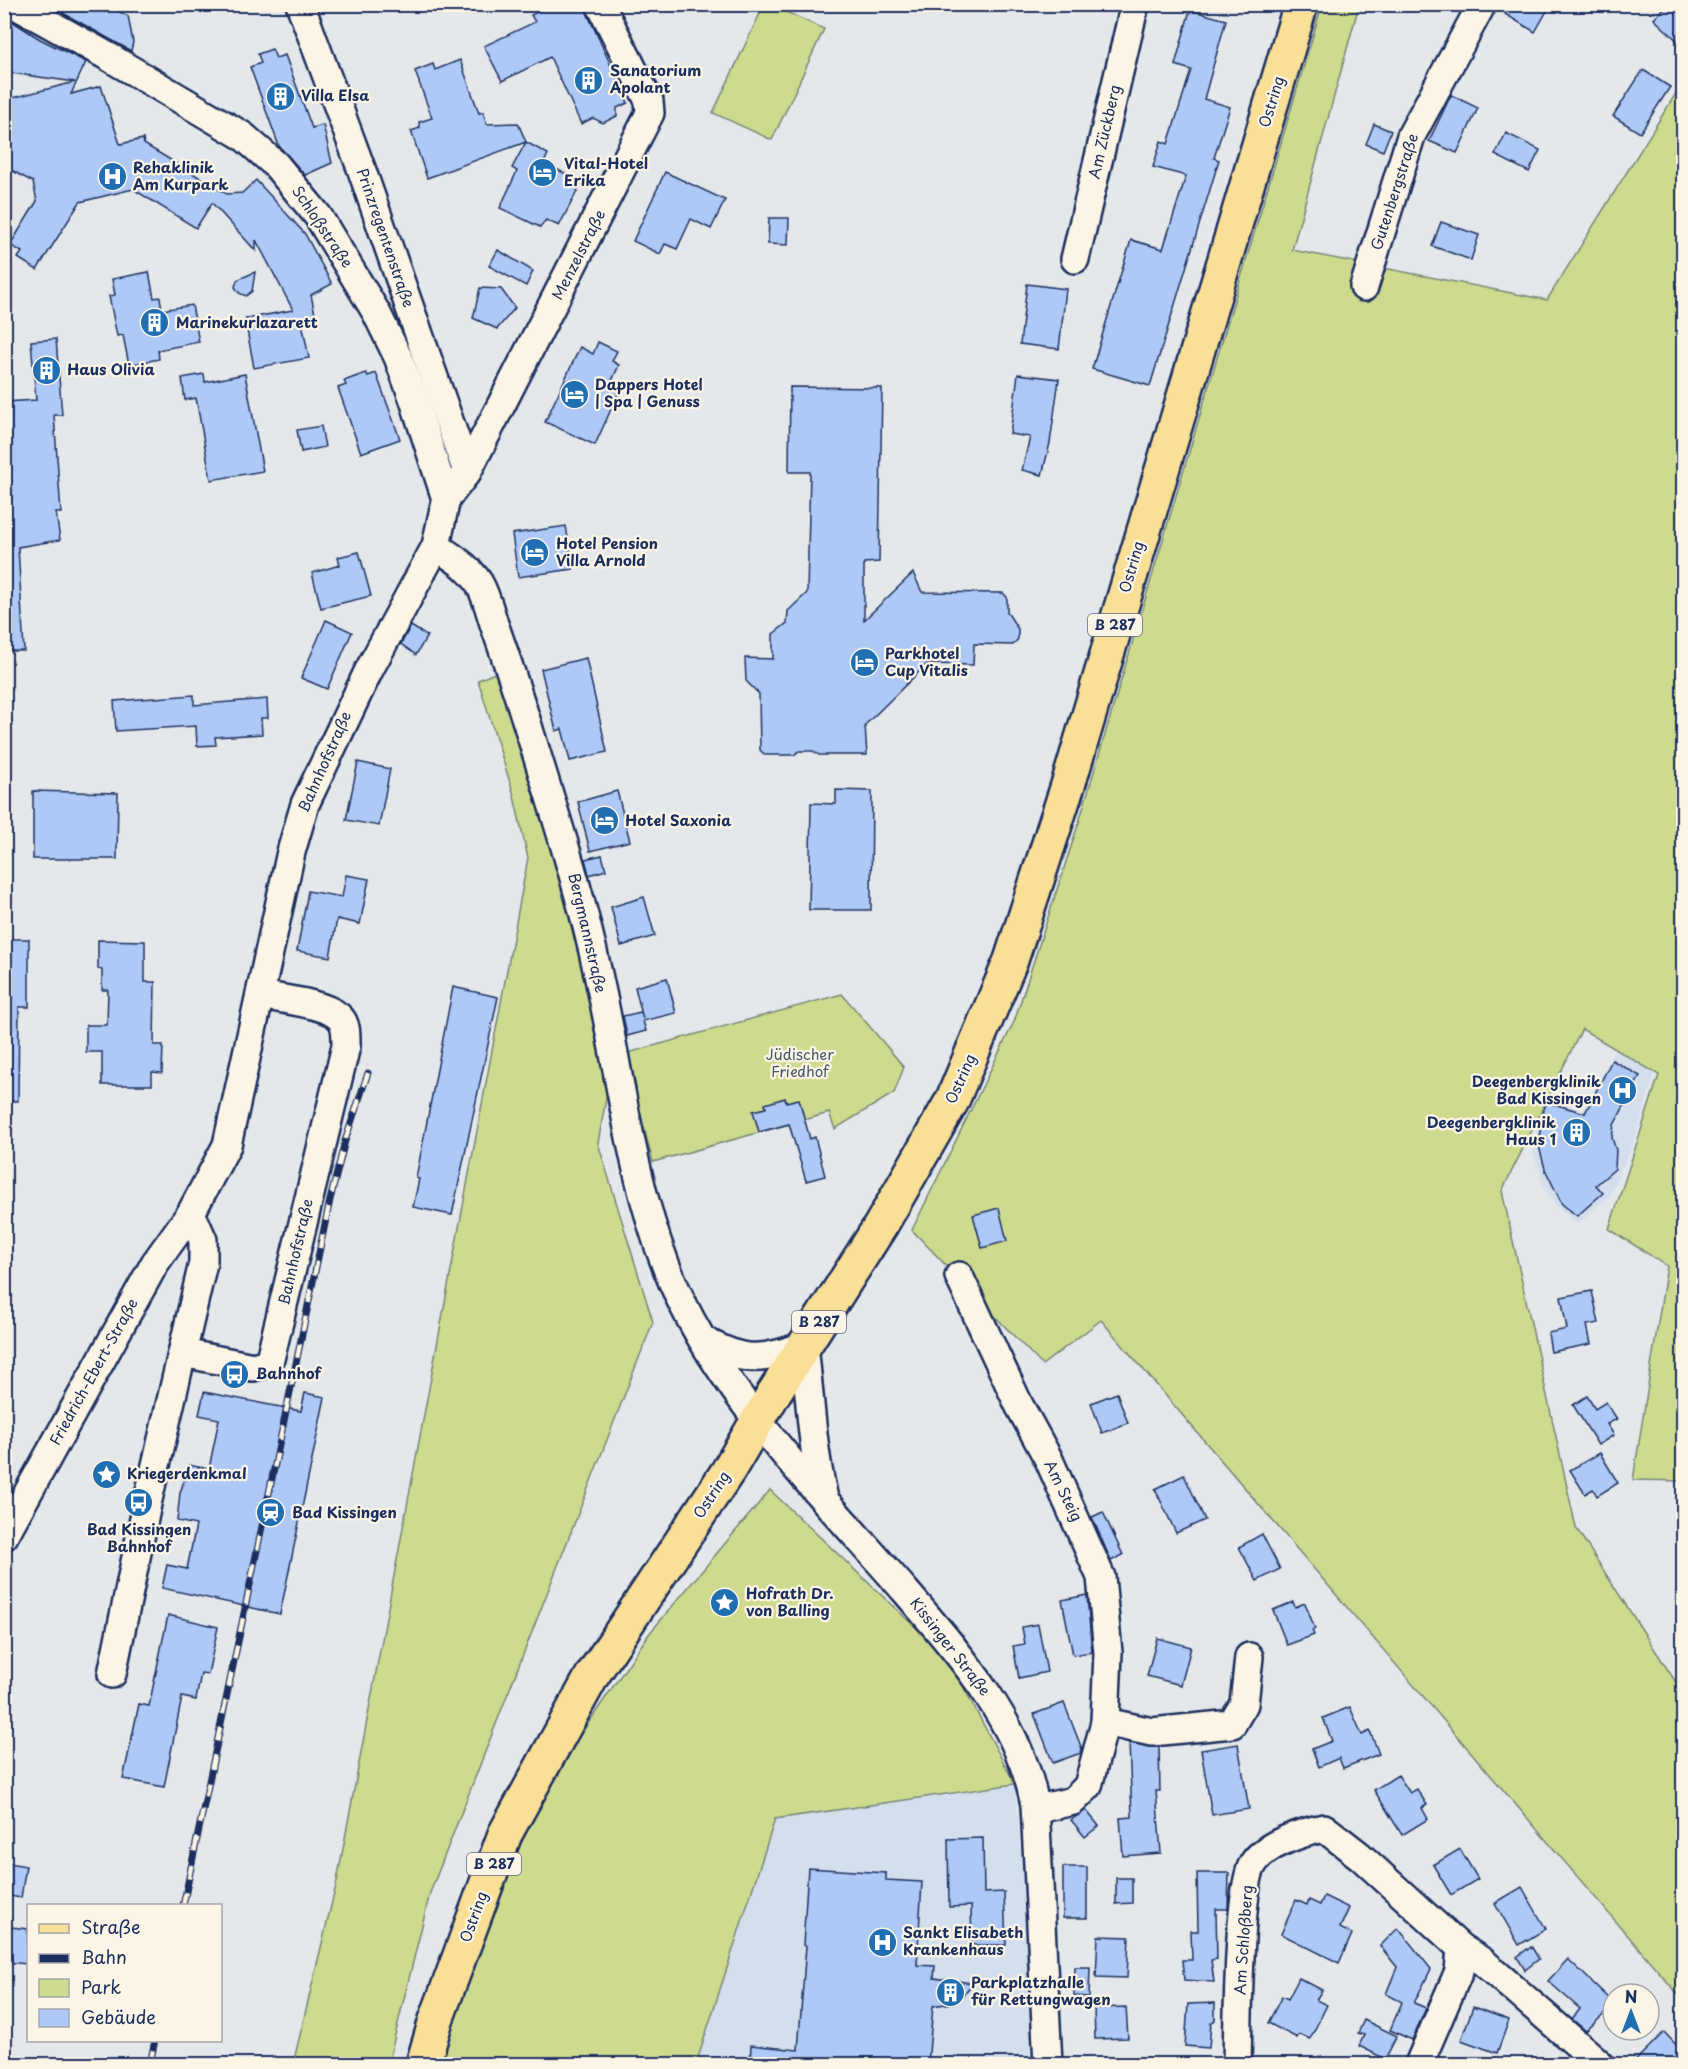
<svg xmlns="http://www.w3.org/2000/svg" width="1688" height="2069" viewBox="0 0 1688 2069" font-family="'Playpen Sans',sans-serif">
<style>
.built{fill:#d4dfee}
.green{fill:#cedb8e;stroke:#748576;stroke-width:1.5}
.building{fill:#aec9f6;stroke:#1b2f5e;stroke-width:1.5}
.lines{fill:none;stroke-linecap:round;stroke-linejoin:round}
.minor-casing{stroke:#1b2f5e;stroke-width:32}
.major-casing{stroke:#1b2f5e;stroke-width:38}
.minor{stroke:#fcf5e5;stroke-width:27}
.major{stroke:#fadf96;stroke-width:33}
.rail-casing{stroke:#1b2f5e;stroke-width:7}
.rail{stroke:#fcf5e5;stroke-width:4.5;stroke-dasharray:14;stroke-linecap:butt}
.labels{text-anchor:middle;stroke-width:4.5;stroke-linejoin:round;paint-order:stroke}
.shield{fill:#fcf5e5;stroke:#5e6a86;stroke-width:1.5}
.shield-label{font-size:14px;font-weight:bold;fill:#1b2f5e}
.poi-label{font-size:15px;font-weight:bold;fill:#1b2f5e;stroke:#fcf5e5;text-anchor:start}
.street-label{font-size:15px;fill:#1b2f5e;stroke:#fcf5e5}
.park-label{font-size:15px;fill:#485a6a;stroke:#fcf5e5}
</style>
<rect width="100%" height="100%" fill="#e5e8ea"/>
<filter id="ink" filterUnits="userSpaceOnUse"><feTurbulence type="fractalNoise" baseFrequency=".0167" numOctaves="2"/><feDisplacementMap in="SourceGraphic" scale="12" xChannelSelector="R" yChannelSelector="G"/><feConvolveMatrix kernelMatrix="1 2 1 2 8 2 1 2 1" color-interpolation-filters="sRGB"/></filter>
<g filter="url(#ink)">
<!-- built -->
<g class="built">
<polygon points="1647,1050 1656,1069 1635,1139 1610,1196 1578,1224 1557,1207 1545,1190 1532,1149 1542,1111 1547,1100 1584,1111 1613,1052"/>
<polygon points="1015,1784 1038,2064 696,2064 775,1819"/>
</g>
<!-- green -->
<g class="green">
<polygon points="764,5 771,5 824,29 772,140 713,113"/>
<polygon points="1322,5 1359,5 1292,250 1547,300 1683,82 1683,1481 1633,1480 1667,1266 1609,1229 1659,1075 1582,1029 1502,1191 1576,1528 1683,1693 1683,2000 1101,1320 1042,1365 912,1230 1014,1022 1079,822"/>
<polygon points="502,670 569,882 610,1076 598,1143 653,1322 430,1893 388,2064 293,2064 337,1881 528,858 513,792 478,680"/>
<polygon points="842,994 904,1067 894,1093 835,1129 829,1113 653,1162 624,1054"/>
<polygon points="770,1490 948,1658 1015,1784 775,1819 696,2064 440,2064 458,2002 510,1866 559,1766 649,1634"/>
</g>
<!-- building -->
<g class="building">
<polygon points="47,4 105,4 128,16 133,42 131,51"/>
<polygon points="554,4 583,4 628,103 617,108 617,116 603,123 593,118 581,124 550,57 502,81 484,46 535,22 531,15"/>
<polygon points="1511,4 1551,4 1535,32 1505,14"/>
<polygon points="1668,4 1678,4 1683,9 1683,46 1654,19"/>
<polygon points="1190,10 1226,20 1204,99 1230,107 1214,158 1219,160 1150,386 1092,369 1131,240 1163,249 1186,176 1153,167 1161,141 1168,144 1191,70 1175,65"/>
<polygon points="4,16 40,39 86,62 71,94 101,86 120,144 143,139 144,144 227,194 242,193 256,180 305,234 332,284 311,295 316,319 302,323 309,358 254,368 245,319 293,310 256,240 256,251 212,203 196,228 133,189 80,202 37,270 18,258 22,252 10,245 37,201 33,182 13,171 4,173 4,100 75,82 4,72"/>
<polygon points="272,49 276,58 285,55 312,128 323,125 332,163 305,175 279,146 250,67 261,63 258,54"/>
<polygon points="460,60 479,113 483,112 487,124 518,123 526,142 427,178 411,131 420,128 419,122 432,118 415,71 433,64 435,70"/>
<polygon points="1643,70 1670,87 1640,133 1613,116"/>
<polygon points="1451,95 1478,108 1457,153 1429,141"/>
<polygon points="1374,124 1391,131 1383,151 1366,144"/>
<polygon points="1506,133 1540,150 1529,172 1495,155"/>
<polygon points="526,142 548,154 544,163 582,182 559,226 546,220 540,227 500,208 517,171 512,168"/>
<polygon points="665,172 725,200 711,229 691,219 677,249 665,244 660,254 633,241"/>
<polygon points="769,218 789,218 788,245 768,244"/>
<polygon points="1441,222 1479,235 1471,260 1432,246"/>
<polygon points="498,250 533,271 526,286 489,266"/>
<polygon points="149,272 154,298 160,297 162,310 192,305 199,342 158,350 159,359 129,365 123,335 117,336 109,296 115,295 112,279"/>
<polygon points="255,272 252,291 246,296 239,293 235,287 237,280"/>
<polygon points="1027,284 1066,289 1059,349 1020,344"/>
<polygon points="480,288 501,289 515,308 497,329 473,318"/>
<polygon points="56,339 62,415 54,415 61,513 56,513 60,540 18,547 24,651 4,651 5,402 36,400 31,341"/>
<polygon points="598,342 617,351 612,361 619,365 611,383 621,387 595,445 545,422 580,347 593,354"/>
<polygon points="366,373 368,376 376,373 400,439 361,453 338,388 346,385 344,381"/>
<polygon points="204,374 205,382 245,374 263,471 211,480 196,398 185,400 182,378"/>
<polygon points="1018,374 1059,379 1050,443 1042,475 1022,470 1030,437 1010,434"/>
<polygon points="790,387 882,388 879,562 864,563 864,620 913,573 922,592 1003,593 1007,597 1007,612 1018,629 1018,639 1013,645 974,644 973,665 927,664 865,725 867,755 819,755 813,751 799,751 794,755 765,755 760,750 759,694 746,681 745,658 773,659 773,634 787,623 788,611 807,593 810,472 789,472"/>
<polygon points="321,426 325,447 301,452 297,430"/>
<polygon points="566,526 573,569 518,577 512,534"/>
<polygon points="359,552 371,596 321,608 312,573 340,565 338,557"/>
<polygon points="326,620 352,632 327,689 301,678"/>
<polygon points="411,626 427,636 416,655 401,644"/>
<polygon points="586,658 607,752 570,761 562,729 556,731 541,669"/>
<polygon points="194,695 194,705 267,699 268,718 261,718 262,734 215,737 216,745 197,746 196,726 116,731 114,701"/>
<polygon points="358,762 390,769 379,826 346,820"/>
<polygon points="836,790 872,791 871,910 809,910 811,803 836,804"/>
<polygon points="33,791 118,793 117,859 33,859"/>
<polygon points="617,791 630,841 590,851 578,802"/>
<polygon points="602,855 606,870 589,875 585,859"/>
<polygon points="346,875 369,879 360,924 337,919 330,957 297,951 308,891 342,897"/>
<polygon points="644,897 655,936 621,946 611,907"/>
<polygon points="4,939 29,939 29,1007 19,1007 18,1101 4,1101"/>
<polygon points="98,940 145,941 145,982 155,982 154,1045 163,1045 162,1073 152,1072 152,1085 102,1085 102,1052 86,1052 86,1025 107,1025 108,990 102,990 102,970 98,969"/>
<polygon points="667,978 676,1013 643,1021 646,1031 627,1036 623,1016 641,1012 643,1019 635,987"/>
<polygon points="453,987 498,997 452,1215 413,1207 419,1179 416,1178"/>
<polygon points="1612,1060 1640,1076 1614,1125 1612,1138 1616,1150 1615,1169 1596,1185 1603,1193 1577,1216 1562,1204 1545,1169 1539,1146 1544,1109 1547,1102 1585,1113"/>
<polygon points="785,1098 786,1102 799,1099 810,1139 815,1137 825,1176 806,1181 789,1124 759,1132 753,1111 766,1108 765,1104"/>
<polygon points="999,1208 1007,1241 982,1248 973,1215"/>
<polygon points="1592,1291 1599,1323 1587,1325 1591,1344 1551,1352 1548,1333 1567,1329 1561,1297"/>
<polygon points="204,1392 301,1411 305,1393 325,1397 280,1614 162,1588 167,1565 187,1569 196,1525 177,1521 180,1493 189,1465 209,1469 219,1419 199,1415"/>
<polygon points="1117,1393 1128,1423 1102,1433 1091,1403"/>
<polygon points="1587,1396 1595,1409 1606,1402 1617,1419 1607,1424 1614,1435 1598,1445 1573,1405"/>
<polygon points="1600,1453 1618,1483 1597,1496 1593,1489 1585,1494 1570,1470"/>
<polygon points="1184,1475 1205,1520 1176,1533 1155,1489"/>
<polygon points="1103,1512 1123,1555 1111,1561 1092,1517"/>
<polygon points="1262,1534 1280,1569 1257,1581 1239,1547"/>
<polygon points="1087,1595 1092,1652 1073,1655 1062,1600"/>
<polygon points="1293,1602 1295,1607 1305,1603 1315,1629 1312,1630 1314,1635 1287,1645 1273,1610"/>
<polygon points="168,1615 218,1627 208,1674 201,1673 196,1700 182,1697 164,1787 123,1779 139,1704 149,1706"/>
<polygon points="1038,1624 1047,1672 1019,1678 1013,1646 1025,1644 1022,1627"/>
<polygon points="1157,1638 1191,1647 1181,1685 1147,1676"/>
<polygon points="1064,1703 1082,1749 1081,1753 1053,1763 1034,1714"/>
<polygon points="1350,1707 1362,1735 1370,1731 1379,1754 1343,1768 1339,1758 1319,1767 1312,1749 1332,1741 1323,1718"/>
<polygon points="1129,1743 1159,1747 1160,1791 1156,1791 1161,1853 1123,1856 1120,1818 1132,1817"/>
<polygon points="1238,1744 1249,1809 1212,1815 1201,1750"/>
<polygon points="1398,1775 1410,1793 1417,1789 1427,1805 1422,1808 1428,1819 1402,1835 1374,1790"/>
<polygon points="1086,1810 1099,1826 1085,1837 1071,1820"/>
<polygon points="983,1838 984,1893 1004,1892 1006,1945 972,1945 971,1906 949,1907 948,1839"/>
<polygon points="1460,1849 1478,1879 1451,1895 1433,1865"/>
<polygon points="4,1862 26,1866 21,1898 4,1895"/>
<rect x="1063" y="1867" width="24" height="51"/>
<polygon points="808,1868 886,1873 886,1880 922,1882 917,1965 935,1966 934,1978 973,1983 957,2002 933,2006 928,2064 750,2064 751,2045 798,2050 806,1946 803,1945"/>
<polygon points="1197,1873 1229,1873 1228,1909 1216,1909 1217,1959 1211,1960 1214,1982 1184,1980 1182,1960 1192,1960 1191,1931 1198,1931"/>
<polygon points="1116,1878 1132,1878 1132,1903 1116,1904"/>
<polygon points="1522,1887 1546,1929 1519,1945 1495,1903"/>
<polygon points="1324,1896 1349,1908 1340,1928 1352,1934 1339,1963 1281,1934 1296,1900 1307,1905 1309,1900 1320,1905"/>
<polygon points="11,1927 28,1929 28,1964 6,1962"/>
<polygon points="1398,1928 1431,1969 1414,2003 1426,2008 1412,2040 1390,2030 1402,2002 1386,1994 1397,1967 1380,1946"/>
<polygon points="1098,1936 1129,1937 1127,1978 1096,1977"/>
<polygon points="1531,1946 1539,1959 1525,1970 1517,1957"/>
<polygon points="1568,1959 1613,2002 1613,2006 1586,2031 1572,2019 1580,2009 1548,1981"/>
<polygon points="1075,1967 1090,1967 1089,1997 1074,1996"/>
<polygon points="1299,1978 1322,1990 1316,2000 1327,2005 1310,2039 1299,2034 1297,2038 1268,2023 1282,1996 1288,1999"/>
<polygon points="1215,2003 1215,2020 1211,2023 1209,2048 1185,2046 1188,2004"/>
<polygon points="1126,2007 1128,2038 1095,2039 1094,2008"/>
<polygon points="1473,2007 1509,2020 1497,2053 1461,2040"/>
<polygon points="1364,2020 1397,2036 1385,2059 1359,2046 1364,2035 1358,2033"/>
<polygon points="1664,2032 1683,2052 1683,2064 1632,2064"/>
</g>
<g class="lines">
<defs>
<g id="minor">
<polyline points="300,4 361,168 467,472"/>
<polyline points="1075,259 1135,4"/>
<polyline points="1364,287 1411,136 1482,4"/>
<polyline points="446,499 467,472 650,113 649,101 600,4"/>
<path d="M436 546C452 557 469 567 479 583 486 595 490 611 494 624 506 657 517 691 528 726 553 808 580 889 598 974 620 1071 630 1173 666 1266 713 1389 822 1495 907 1593 960 1655 1020 1722 1035 1805L1048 2064"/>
<polyline points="959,1276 1019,1405 1049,1460 1101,1577 1108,1653 1105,1722 1088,1786 1073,1801 1047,1807 1035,1805"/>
<path d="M703 1340C745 1363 759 1361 804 1346 810 1396 812 1446 823 1494"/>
<path d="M183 1353 253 1367 264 1364 270 1359 346 1046C346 1035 347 1023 338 1016 323 1003 280 999 260 995"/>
<polyline points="4,1536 155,1263 191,1213 227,1145 291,852 305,804 369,670 436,546 446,499 414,400 398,357 376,312 318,216 276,165 243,136 109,57 14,4"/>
<polyline points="112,1674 147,1504 203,1263 203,1240 191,1213"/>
<polyline points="1105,1722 1152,1732 1232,1724 1244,1704 1249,1657"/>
<path d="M1237 2064C1238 2029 1238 1888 1253 1864 1265 1844 1303 1832 1324 1828L1360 1856 1461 1948 1483 1962 1600 2064"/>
<polyline points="1419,2064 1459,1971 1461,1948"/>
</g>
<polyline id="major" points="423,2064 436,2020 505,1834 592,1676 728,1471 774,1393 881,1225 952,1101 1011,960 1069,782 1301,4"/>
</defs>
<!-- minor casing -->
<use href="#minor" class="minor-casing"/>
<!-- major casing -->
<use href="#major" class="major-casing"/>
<!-- minor -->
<use href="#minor" class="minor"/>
<!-- major -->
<use href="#major" class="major"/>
<defs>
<g id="rail">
<polyline points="183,1906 330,1200 345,1141 368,1073"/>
<polyline points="150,2064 155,2040"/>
</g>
</defs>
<!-- rail casing -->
<use href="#rail" class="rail-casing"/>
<!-- rail -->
<use href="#rail" class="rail"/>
</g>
</g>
<!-- icons -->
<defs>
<symbol id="building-disc" viewBox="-11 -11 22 22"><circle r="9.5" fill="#1f6fb2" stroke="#fcf5e5"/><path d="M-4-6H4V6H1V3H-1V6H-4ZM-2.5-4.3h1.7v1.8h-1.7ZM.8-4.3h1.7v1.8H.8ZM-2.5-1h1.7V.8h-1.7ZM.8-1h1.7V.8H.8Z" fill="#fff"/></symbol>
<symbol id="hotel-disc" viewBox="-11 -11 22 22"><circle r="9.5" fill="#1f6fb2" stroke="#fcf5e5"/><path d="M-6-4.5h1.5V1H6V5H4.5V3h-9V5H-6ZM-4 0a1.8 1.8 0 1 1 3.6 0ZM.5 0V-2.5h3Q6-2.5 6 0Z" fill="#fff"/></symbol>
<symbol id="hospital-disc" viewBox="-11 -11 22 22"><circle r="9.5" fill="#1f6fb2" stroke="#fcf5e5"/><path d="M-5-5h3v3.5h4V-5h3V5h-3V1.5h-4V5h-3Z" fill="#fff"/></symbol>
<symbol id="bus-disc" viewBox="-11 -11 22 22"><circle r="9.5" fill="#1f6fb2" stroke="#fcf5e5"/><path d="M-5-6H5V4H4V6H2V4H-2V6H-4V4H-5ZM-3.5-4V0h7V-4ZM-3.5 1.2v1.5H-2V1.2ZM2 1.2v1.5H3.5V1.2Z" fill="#fff"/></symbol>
<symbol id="sight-disc" viewBox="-11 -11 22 22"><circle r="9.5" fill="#1f6fb2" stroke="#fcf5e5"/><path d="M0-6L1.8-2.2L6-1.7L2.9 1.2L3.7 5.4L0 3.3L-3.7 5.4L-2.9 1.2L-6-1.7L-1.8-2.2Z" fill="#fff"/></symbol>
<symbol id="station-disc" viewBox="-11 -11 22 22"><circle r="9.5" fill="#1f6fb2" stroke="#fcf5e5"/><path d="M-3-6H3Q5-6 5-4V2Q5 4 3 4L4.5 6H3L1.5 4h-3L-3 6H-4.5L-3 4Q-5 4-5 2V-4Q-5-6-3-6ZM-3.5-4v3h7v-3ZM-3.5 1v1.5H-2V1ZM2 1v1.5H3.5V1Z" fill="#fff"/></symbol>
</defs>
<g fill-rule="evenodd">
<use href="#building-disc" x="572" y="64" width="33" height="33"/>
<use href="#building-disc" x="264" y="80" width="33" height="33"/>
<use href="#hotel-disc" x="526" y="156" width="33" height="33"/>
<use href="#hospital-disc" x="96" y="160" width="33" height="33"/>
<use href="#building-disc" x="138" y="306" width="33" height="33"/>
<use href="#building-disc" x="30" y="354" width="33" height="33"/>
<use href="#hotel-disc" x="558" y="378" width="33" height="33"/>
<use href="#hotel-disc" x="518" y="536" width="33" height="33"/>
<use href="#hotel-disc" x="848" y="646" width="33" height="33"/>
<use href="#hotel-disc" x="588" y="804" width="33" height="33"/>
<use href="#hospital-disc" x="1606" y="1074" width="33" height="33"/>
<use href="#building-disc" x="1560" y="1116" width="33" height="33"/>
<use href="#bus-disc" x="218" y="1358" width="33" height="33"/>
<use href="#sight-disc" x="90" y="1458" width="33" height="33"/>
<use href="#bus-disc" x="122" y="1486" width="33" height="33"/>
<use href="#station-disc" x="254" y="1496" width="33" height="33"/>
<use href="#sight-disc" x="708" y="1586" width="33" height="33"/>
<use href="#hospital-disc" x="866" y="1926" width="33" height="33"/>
<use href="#building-disc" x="934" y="1976" width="33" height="33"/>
</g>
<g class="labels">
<!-- shield labels -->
<g class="shield">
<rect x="1088" y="614" width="54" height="22" rx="4.5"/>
<rect x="792" y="1311" width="54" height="22" rx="4.5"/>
<rect x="467" y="1853" width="54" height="22" rx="4.5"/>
</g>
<g class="shield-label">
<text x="1115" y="630">B 287</text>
<text x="819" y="1327">B 287</text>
<text x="494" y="1869">B 287</text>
</g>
<!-- poi labels -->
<g class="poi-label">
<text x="610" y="76">Sanatorium<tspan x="610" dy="17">Apolant</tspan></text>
<text x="301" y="101">Villa Elsa</text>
<text x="564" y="169">Vital-Hotel<tspan x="564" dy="17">Erika</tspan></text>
<text x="133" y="173">Rehaklinik<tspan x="133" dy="17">Am Kurpark</tspan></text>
<text x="176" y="328">Marinekurlazarett</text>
<text x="67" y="375">Haus Olivia</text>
<text x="595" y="390">Dappers Hotel<tspan x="595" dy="17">| Spa | Genuss</tspan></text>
<text x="556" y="549">Hotel Pension<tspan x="556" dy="17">Villa Arnold</tspan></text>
<text x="885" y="659">Parkhotel<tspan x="885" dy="17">Cup Vitalis</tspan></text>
<text x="625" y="826">Hotel Saxonia</text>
<text x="1601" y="1087" text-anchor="end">Deegenbergklinik<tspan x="1601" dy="17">Bad Kissingen</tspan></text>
<text x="1556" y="1128" text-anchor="end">Deegenbergklinik<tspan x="1556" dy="17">Haus 1</tspan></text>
<text x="256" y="1379">Bahnhof</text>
<text x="127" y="1479">Kriegerdenkmal</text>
<text x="292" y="1518">Bad Kissingen</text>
<text x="139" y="1535" text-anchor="middle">Bad Kissingen<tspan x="139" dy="17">Bahnhof</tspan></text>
<text x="746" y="1599">Hofrath Dr.<tspan x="746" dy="17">von Balling</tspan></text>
<text x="903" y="1938">Sankt Elisabeth<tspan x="903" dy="17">Krankenhaus</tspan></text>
<text x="971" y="1988">Parkplatzhalle<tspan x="971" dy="17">für Rettungwagen</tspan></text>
</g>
<!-- street labels -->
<g class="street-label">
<text transform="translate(1272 102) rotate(-73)" y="5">Ostring</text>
<text transform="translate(1105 132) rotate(-77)" y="5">Am Zückberg</text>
<text transform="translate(1395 192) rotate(-72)" y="5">Gutenbergstraße</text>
<text transform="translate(322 227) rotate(56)" y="5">Schloßstraße</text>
<text transform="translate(385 238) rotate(71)" y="5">Prinzregentenstraße</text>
<text transform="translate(579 255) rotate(-63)" y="5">Menzelstraße</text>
<text transform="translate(1132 567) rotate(-74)" y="5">Ostring</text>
<text transform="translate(325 762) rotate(-66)" y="5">Bahnhofstraße</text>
<text transform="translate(587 933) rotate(77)" y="5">Bergmannstraße</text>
<text transform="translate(961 1079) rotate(-66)" y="5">Ostring</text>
<text transform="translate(296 1252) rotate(-77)" y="5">Bahnhofstraße</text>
<text transform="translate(94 1372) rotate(-61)" y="5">Friedrich-Ebert-Straße</text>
<text transform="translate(1063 1491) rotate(64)" y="5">Am Steig</text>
<text transform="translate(712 1495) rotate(-57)" y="5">Ostring</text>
<text transform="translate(950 1647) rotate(52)" y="5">Kissinger Straße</text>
<text transform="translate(474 1917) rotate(-70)" y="5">Ostring</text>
<text transform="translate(1244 1940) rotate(-86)" y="5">Am Schloßberg</text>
</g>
<!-- park labels -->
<g class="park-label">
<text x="800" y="1060">Jüdischer<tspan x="800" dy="17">Friedhof</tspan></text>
</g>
</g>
<!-- margin -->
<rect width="1688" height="2069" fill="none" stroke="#fcf5e5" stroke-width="24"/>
<rect x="12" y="12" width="1664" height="2045" fill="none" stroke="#1b2f5e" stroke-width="2" filter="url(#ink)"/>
<!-- legend -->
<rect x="27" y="1904" width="195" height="138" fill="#fcf5e5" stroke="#a2a6af" stroke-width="1.5"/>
<rect x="39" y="1924" width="30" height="9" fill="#fadf96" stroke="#a2a6af" stroke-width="1.5"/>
<text x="81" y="1934" font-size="18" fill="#1b2f5e">Straße</text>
<rect x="39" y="1954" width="30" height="9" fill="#1b2f5e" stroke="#a2a6af" stroke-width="1.5"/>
<text x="81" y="1964" font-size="18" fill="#1b2f5e">Bahn</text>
<rect x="39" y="1979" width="30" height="18" fill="#cedb8e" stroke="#a2a6af" stroke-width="1.5"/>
<text x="81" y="1994" font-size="18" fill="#1b2f5e">Park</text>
<rect x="39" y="2009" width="30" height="18" fill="#aec9f6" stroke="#a2a6af" stroke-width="1.5"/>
<text x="81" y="2024" font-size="18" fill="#1b2f5e">Gebäude</text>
<!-- north arrow -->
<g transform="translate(1631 2012)"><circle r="28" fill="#fcf5e5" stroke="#a2a6af" stroke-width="1.5"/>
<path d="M0-4.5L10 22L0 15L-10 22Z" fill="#1f6fb2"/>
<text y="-9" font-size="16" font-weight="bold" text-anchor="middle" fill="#1b2f5e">N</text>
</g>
</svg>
